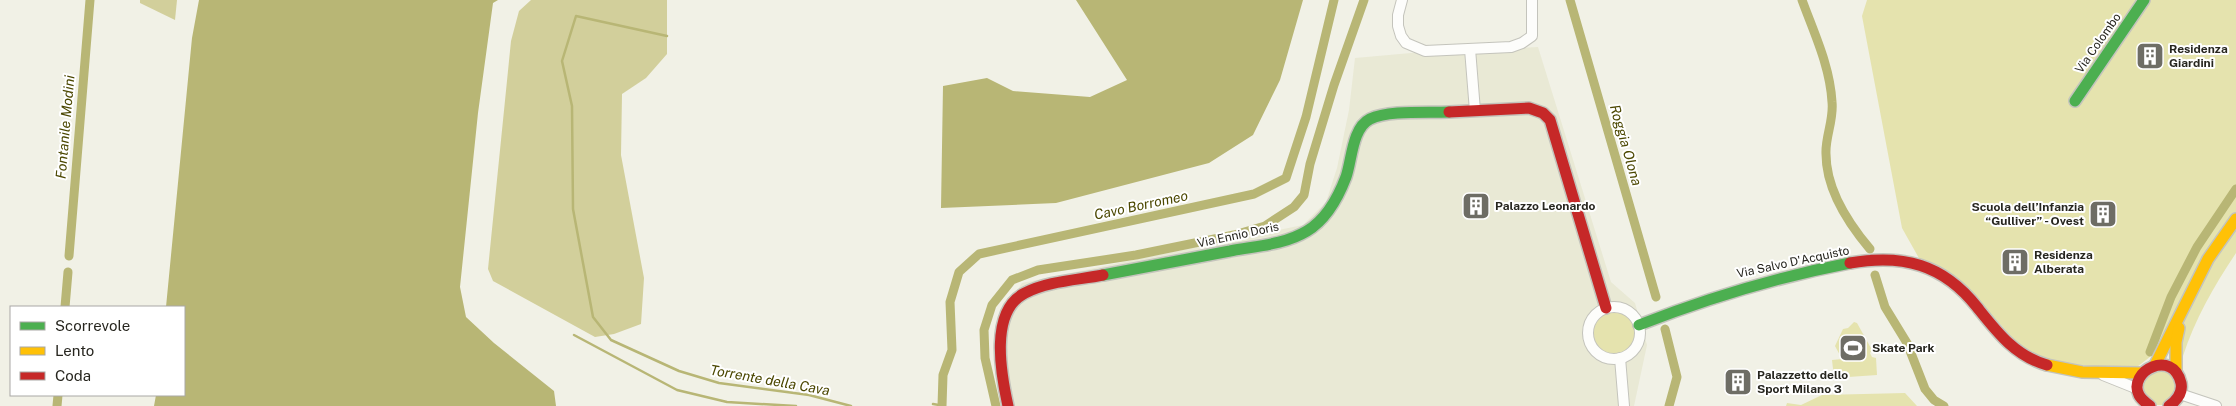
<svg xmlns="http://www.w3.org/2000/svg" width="2236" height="406" viewBox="0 0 2236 406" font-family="'Public Sans',sans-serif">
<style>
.built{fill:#e9e9d5}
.green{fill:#e5e3ae}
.forest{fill:#d2cf9b}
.water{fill:#b8b675}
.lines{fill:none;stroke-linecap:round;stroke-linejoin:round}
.stream{stroke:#b8b675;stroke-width:2.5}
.canal{stroke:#b8b675;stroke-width:9}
.street-casing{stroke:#c4c4bc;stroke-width:12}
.fast-casing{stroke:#c4c4bc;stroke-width:14}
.slow-casing{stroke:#c4c4bc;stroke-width:14}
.jam-casing{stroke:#c4c4bc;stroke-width:14}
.street{stroke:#fdfdfb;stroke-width:10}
.fast{stroke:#4caf50;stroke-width:11}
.slow{stroke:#ffc107;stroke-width:11}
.jam{stroke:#c62828;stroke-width:11}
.labels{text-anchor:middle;stroke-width:4;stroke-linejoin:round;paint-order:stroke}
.street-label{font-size:12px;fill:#27261f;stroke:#fff}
.poi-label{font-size:12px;font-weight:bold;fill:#27261f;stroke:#fff;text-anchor:start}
.water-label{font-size:14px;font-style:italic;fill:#4b4700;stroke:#fff}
</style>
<rect width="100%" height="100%" fill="#f1f1e6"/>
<!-- built -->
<polygon class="built" points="1538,47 1611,282 1635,303 1647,345 1634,406 1006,406 1000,316 1022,283 1303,225 1326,202 1337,168 1349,110 1355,58 1411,53"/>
<!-- green -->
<g class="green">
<path d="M1867 0H2236V253C2214 286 2195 319 2183 356L2159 350 2133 370 2060 363 2035 357 2019 345 1963 283 1920 260 1902 228 1862 16Z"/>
<circle cx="1614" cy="334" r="22"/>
<polygon points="1854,322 1857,323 1872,350 1870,353 1872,357 1876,358 1877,375 1834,378 1832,360 1842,359 1835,346 1843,329 1848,328"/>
<polygon points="2166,368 2179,388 2163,405 2156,405 2146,398 2142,381 2145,376"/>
<polygon points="1905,393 1917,406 1786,406 1787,403 1801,405 1822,395"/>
</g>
<!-- forest -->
<g class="forest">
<polygon points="140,0 177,0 175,20 140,3"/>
<polygon points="531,0 667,0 667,54 646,78 622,94 621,155 644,278 641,324 614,334 595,337 493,281 488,269 511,41 519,11"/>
</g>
<!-- water -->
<g class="water">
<polygon points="199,0 498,0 493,3 478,113 460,287 466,317 494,343 554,391 556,406 154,406 156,395 184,395 184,307 166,307 192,38"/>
<polygon points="1076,0 1303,0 1280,80 1253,135 1209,163 1056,203 941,208 943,86 987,78 1013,91 1090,97 1127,80"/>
</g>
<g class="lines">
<!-- stream -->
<g class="stream">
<polyline points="667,36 576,16 562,61 572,106 573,209 593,317 611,340 679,371 719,383 809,395 851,406"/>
<polyline points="574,335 677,390 727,402 796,406"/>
<polyline points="933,404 939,405"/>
</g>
<!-- canal -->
<g class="canal">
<polyline points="1570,0 1656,297"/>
<path d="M1802 0C1814 33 1830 66 1832 102 1834 120 1825 137 1826 154 1826 189 1848 223 1870 249"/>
<polyline points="69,256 90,0"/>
<polyline points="1875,275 1885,307 1907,343 1925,389 1934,400 1944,406"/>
<polyline points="65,307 68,272"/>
<polyline points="1665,329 1677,377 1669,406"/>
<polyline points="2150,352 2171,297 2197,247 2236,189"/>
<polyline points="57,406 58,395"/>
<polyline points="942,406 943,375 952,350 950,302 959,272 979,254 1254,194 1286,178 1306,117 1334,0"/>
<polyline points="996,406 985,358 984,330 992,305 1012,280 1038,270 1136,255 1234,235 1265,226 1294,207 1304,195 1310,164 1334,85 1364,0"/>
</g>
<defs>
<g id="street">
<polyline points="1402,0 1398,15 1398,26 1401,36 1406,43 1425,51 1511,47 1522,43 1532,36 1532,0"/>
<polyline points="1470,49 1475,111"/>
<circle cx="1614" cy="333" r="26"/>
<polyline points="1620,358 1624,406"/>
<polyline points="2103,375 2138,389"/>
<polyline points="2180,394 2216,406"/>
</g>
<g id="fast">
<polyline points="2075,101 2144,0"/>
<path d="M1103 275C1146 267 1188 259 1230 251 1255 246 1284 245 1307 231 1327 219 1338 198 1346 177 1352 160 1352 128 1370 119 1389 110 1427 113 1449 112"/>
<path d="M1639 325C1708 298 1777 277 1850 263"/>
</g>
<g id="slow">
<polyline points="2047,365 2082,372 2142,373"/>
<polyline points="2155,365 2208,259 2236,219"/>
<polyline points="2176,372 2176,342 2179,328"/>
</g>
<g id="jam">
<polyline points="1449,112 1529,108 1543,113 1550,120 1606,308"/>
<path d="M1850 263C1903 254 1943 264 1977 307 1997 332 2015 356 2047 365"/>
<path d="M1008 406C1001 374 989 311 1025 293 1048 281 1078 280 1103 275"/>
<path d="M2150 406C2146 403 2141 399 2139 395 2127 371 2173 348 2181 383 2183 393 2176 401 2169 406"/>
</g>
</defs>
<!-- street casing -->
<use href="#street" class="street-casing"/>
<!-- fast casing -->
<use href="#fast" class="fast-casing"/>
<!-- slow casing -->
<use href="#slow" class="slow-casing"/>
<!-- jam casing -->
<use href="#jam" class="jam-casing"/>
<!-- street -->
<use href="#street" class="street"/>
<!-- fast -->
<use href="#fast" class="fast"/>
<!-- slow -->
<use href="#slow" class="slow"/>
<!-- jam -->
<use href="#jam" class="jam"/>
</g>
<!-- icons -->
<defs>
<symbol id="building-square" viewBox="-11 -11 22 22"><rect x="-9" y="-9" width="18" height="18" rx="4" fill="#6e6d65" stroke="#fff"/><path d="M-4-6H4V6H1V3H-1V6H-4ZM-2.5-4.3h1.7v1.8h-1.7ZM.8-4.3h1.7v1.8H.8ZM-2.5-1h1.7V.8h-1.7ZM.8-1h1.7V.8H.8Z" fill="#fff"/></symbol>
<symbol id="stadium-square" viewBox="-11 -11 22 22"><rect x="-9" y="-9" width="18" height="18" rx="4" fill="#6e6d65" stroke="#fff"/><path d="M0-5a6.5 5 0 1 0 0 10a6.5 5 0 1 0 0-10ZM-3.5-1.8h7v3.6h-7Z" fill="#fff"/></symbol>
</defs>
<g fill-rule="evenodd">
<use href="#building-square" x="2134" y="40" width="32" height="32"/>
<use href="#building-square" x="1460" y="190" width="32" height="32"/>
<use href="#building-square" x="2087" y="198" width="32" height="32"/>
<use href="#building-square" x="1999" y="246" width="32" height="32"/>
<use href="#stadium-square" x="1837" y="332" width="32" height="32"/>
<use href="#building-square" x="1722" y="366" width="32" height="32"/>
</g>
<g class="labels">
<!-- street labels -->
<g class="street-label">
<text transform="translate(2098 43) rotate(-55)" y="4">Via Colombo</text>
<text transform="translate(1238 235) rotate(-12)" y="4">Via Ennio Doris</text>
<text transform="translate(1793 262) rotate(-12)" y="4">Via Salvo D'Acquisto</text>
</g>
<!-- poi labels -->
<g class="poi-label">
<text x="2169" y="53">Residenza<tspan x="2169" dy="14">Giardini</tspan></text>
<text x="1495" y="210">Palazzo Leonardo</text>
<text x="2084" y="211" text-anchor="end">Scuola dell’Infanzia<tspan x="2084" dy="14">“Gulliver” - Ovest</tspan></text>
<text x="2034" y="259">Residenza<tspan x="2034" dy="14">Alberata</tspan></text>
<text x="1872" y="352">Skate Park</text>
<text x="1757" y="379">Palazzetto dello<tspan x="1757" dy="14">Sport Milano 3</tspan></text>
</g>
<!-- water labels -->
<g class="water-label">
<text transform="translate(65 127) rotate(-85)" y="5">Fontanile Modini</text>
<text transform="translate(1626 145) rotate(74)" y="5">Roggia Olona</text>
<text transform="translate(1141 205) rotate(-12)" y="5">Cavo Borromeo</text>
<text transform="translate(770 380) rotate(10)" y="5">Torrente della Cava</text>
</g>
</g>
<!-- legend -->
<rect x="10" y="306" width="175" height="90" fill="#ffffff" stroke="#a9a8a5"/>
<rect x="20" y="322" width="25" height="8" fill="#4caf50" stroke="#a9a8a5"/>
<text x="55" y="331" font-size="15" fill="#27261f">Scorrevole</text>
<rect x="20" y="347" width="25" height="8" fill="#ffc107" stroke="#a9a8a5"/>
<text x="55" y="356" font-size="15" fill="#27261f">Lento</text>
<rect x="20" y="372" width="25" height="8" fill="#c62828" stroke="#a9a8a5"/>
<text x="55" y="381" font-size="15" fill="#27261f">Coda</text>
</svg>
